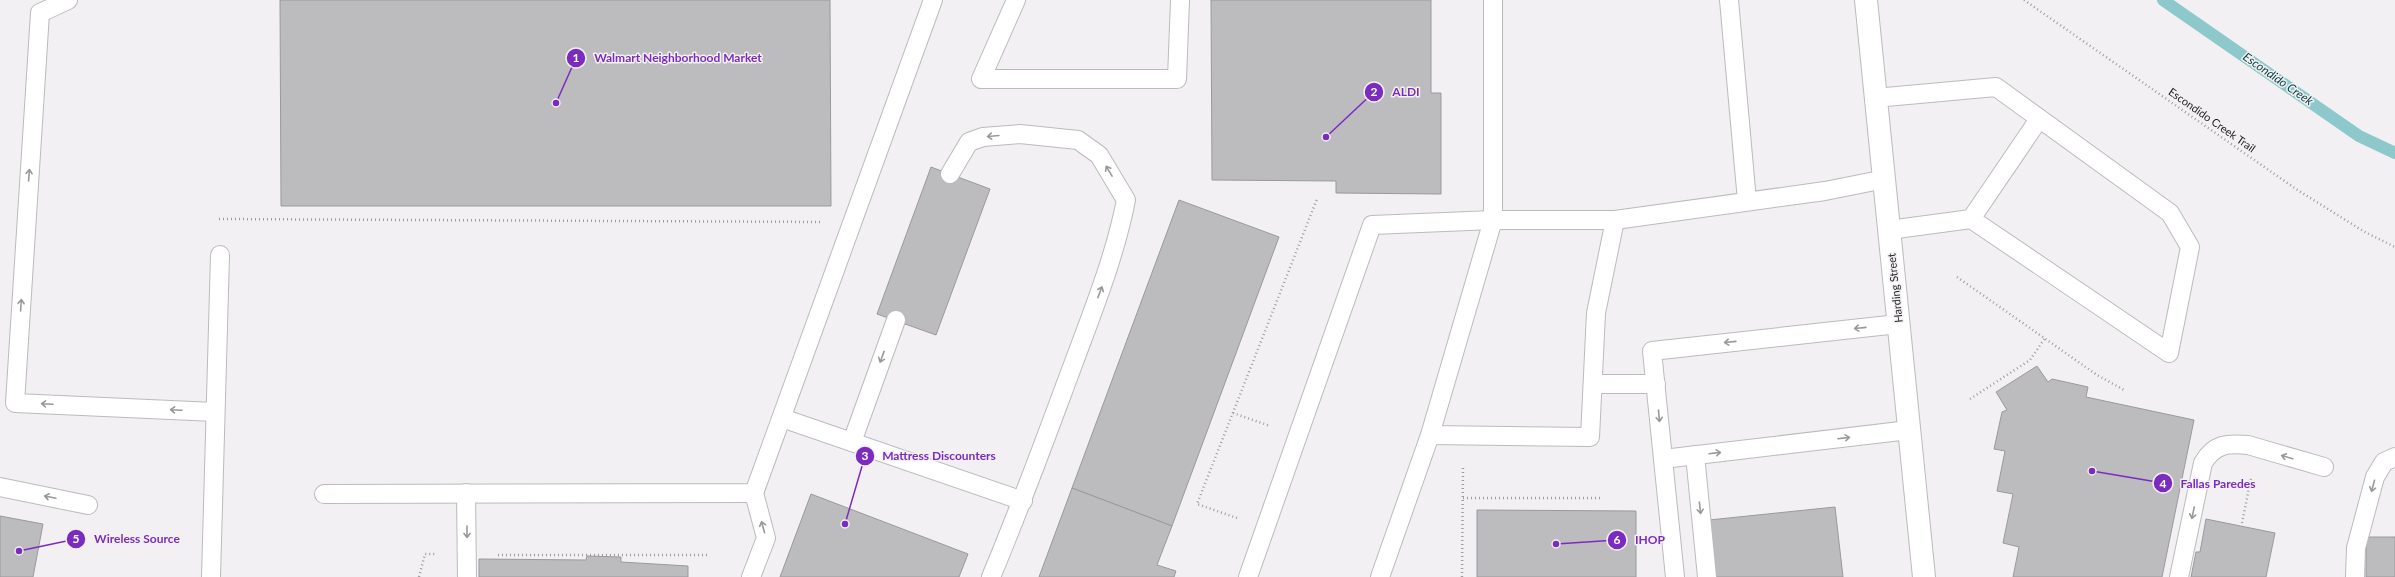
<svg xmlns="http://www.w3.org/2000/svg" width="2395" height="577" viewBox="0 0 2395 577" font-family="Lato,sans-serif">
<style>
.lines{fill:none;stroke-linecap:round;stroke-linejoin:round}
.stream{stroke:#8dc8ca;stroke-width:12}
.building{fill:#bcbbbe;stroke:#9a999d}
.lane-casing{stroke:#bcbabd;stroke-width:20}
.secondary-casing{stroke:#bcbabd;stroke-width:24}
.path{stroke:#9f9da0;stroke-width:2.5;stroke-dasharray:1 3;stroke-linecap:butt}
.lane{stroke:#fff;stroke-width:18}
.secondary{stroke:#fff;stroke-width:22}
.oneway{stroke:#9a999a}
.labels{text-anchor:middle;stroke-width:3;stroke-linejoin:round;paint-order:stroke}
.street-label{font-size:11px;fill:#1e1d1e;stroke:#f2f0f3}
.water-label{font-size:12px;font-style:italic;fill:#013c3e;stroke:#f2f0f3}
.leader{fill:none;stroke:#7b2cbf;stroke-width:1.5}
.callout-dot{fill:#7b2cbf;stroke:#f2f0f3;stroke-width:1.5}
.mark-label{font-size:12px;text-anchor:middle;font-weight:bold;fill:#fff}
.callout-label{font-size:12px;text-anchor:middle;font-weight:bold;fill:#7b2cbf;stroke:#f2f0f3;stroke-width:3;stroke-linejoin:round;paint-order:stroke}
</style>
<rect width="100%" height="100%" fill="#f2f0f3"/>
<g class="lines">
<!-- stream -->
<polyline class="stream" points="2163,0 2359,136 2395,153"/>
</g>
<!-- building -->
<g class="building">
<polygon points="280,0 830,0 831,206 281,206"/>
<polygon points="1211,0 1431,0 1431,93 1441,93 1441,194 1336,193 1336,181 1212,180"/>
<polygon points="931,167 990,189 936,335 877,314"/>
<polygon points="1179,200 1279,237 1172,526 1072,488"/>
<polygon points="2037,366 2048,382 2052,379 2088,387 2086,397 2194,420 2162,577 2013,577 2019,547 2003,543 2013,494 1997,491 2005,451 1994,449 2002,412 2007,410 1996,392"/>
<polygon points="1072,488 1172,526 1157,565 1176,571 1174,577 1039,577"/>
<polygon points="811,494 968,554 959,577 780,577"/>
<polygon points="1835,507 1843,577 1715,577 1709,520"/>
<polygon points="1477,510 1636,511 1636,577 1477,577"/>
<polygon points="0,516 43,524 33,577 0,577"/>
<polygon points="2206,519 2275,533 2266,577 2191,577 2196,552 2200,552"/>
<rect x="2366" y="537" width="29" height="40"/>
<polygon points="587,556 621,557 621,562 688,566 688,577 479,577 479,559 586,560"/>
</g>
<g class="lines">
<defs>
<g id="lane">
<polyline points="68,0 40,13 15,403 215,412"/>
<polyline points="1016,0 981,79 1177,79 1180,0"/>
<polyline points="1729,0 1747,201"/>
<polyline points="1875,98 1996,87 2170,213 2190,247 2169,353 1971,219 1889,230"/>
<path d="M950 174 969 142 983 137 1020 134 1078 140 1099 155 1126 200C1115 256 1094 308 1074 362 1047 434 1021 506 991 577"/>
<polyline points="1971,219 2039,119"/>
<polyline points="1593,384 1656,384"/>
<polyline points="782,418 1023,501"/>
<polyline points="1430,435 1590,437 1596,313 1615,220"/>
<polyline points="852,442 896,320"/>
<polyline points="1695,455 1707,577"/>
<polyline points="1663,459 1909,430"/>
<polyline points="0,487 88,505"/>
<polyline points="466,493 467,577"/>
<polyline points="324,494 754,493 933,0"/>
<polyline points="211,577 220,255"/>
<polyline points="751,577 766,538 754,493"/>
<polyline points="1248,577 1372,225 1493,220 1615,220 1825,191 1885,179"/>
<polyline points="1380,577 1430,435 1493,220 1493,0"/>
<polyline points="1675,577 1652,351 1898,324"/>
<path d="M2179 577 2203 463C2214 444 2227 443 2248 445L2324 467"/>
<polyline points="2355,577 2356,548 2375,477 2384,462 2395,457"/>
</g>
<polyline id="secondary" points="1866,0 1924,577"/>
</defs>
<!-- lane casing -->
<use href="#lane" class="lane-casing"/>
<!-- secondary casing -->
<use href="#secondary" class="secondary-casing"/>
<!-- path -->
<g class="path">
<polyline points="2024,0 2296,189 2363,231 2395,247"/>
<polyline points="219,219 821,222"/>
<polyline points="1957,277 2097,375 2124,390"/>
<polyline points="1970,399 2030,360 2045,338"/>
<polyline points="1233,413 1270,426"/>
<polyline points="1463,498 1602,498"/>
<polyline points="1237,518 1197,504 1317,199"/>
<polyline points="2242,523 2251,478"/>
<polyline points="498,555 710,555"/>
<polyline points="419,577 425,554 437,554"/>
<polyline points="1462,577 1463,466"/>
</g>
<!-- lane -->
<use href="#lane" class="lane"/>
<!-- secondary -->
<use href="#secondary" class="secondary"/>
</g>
<!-- one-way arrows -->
<defs><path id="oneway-shaft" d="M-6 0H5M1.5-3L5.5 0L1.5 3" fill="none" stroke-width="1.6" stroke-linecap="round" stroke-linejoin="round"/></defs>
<g class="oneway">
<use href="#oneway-shaft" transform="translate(993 136) rotate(175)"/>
<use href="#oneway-shaft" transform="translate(1109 171) rotate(-121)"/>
<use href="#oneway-shaft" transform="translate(29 175) rotate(-86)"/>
<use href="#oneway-shaft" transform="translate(1100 292) rotate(-69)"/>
<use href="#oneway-shaft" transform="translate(21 305) rotate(-86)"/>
<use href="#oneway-shaft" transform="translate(1860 328) rotate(174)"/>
<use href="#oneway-shaft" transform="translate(1730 342) rotate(174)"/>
<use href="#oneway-shaft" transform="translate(882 357) rotate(110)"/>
<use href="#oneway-shaft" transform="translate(47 404) rotate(-177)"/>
<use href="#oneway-shaft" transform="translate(176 410) rotate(-177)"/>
<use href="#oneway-shaft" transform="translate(1659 416) rotate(85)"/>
<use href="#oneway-shaft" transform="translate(1844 438) rotate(-7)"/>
<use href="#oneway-shaft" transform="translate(1715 453) rotate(-7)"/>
<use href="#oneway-shaft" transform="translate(2287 457) rotate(-164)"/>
<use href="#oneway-shaft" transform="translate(2373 486) rotate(105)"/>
<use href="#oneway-shaft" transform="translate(50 497) rotate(-168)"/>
<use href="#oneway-shaft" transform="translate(1700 508) rotate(84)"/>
<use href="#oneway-shaft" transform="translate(2193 513) rotate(102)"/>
<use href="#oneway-shaft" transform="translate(763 527) rotate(-105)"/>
<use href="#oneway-shaft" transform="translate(467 532) rotate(90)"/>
</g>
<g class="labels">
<!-- street labels -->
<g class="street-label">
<text transform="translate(2212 120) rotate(35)" y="4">Escondido Creek Trail</text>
<text transform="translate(1895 288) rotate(-96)" y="4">Harding Street</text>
</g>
<!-- water labels -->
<g class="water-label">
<text transform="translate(2278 79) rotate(35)" y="4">Escondido Creek</text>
</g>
</g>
<!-- callouts -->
<path class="leader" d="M556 103L576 58M1326 137L1374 92M845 524L865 456M2092 471L2163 483M19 551L76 539M1556 544L1617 540"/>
<g class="callout-dot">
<circle cx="556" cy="103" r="4"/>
<circle cx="1326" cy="137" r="4"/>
<circle cx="845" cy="524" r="4"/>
<circle cx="2092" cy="471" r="4"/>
<circle cx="19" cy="551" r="4"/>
<circle cx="1556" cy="544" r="4"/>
<circle cx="576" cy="58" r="10"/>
<circle cx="1374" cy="92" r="10"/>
<circle cx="865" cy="456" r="10"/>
<circle cx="2163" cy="483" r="10"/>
<circle cx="76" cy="539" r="10"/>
<circle cx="1617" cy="540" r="10"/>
</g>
<g class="mark-label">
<text x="576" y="62">1</text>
<text x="1374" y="96">2</text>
<text x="865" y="460">3</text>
<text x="2163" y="488">4</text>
<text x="76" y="543">5</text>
<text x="1617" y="544">6</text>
</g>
<g class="callout-label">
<text x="678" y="62">Walmart Neighborhood Market</text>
<text x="1406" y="96">ALDI</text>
<text x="939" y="460">Mattress Discounters</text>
<text x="2218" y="488">Fallas Paredes</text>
<text x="137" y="543">Wireless Source</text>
<text x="1650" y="544">IHOP</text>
</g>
</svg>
